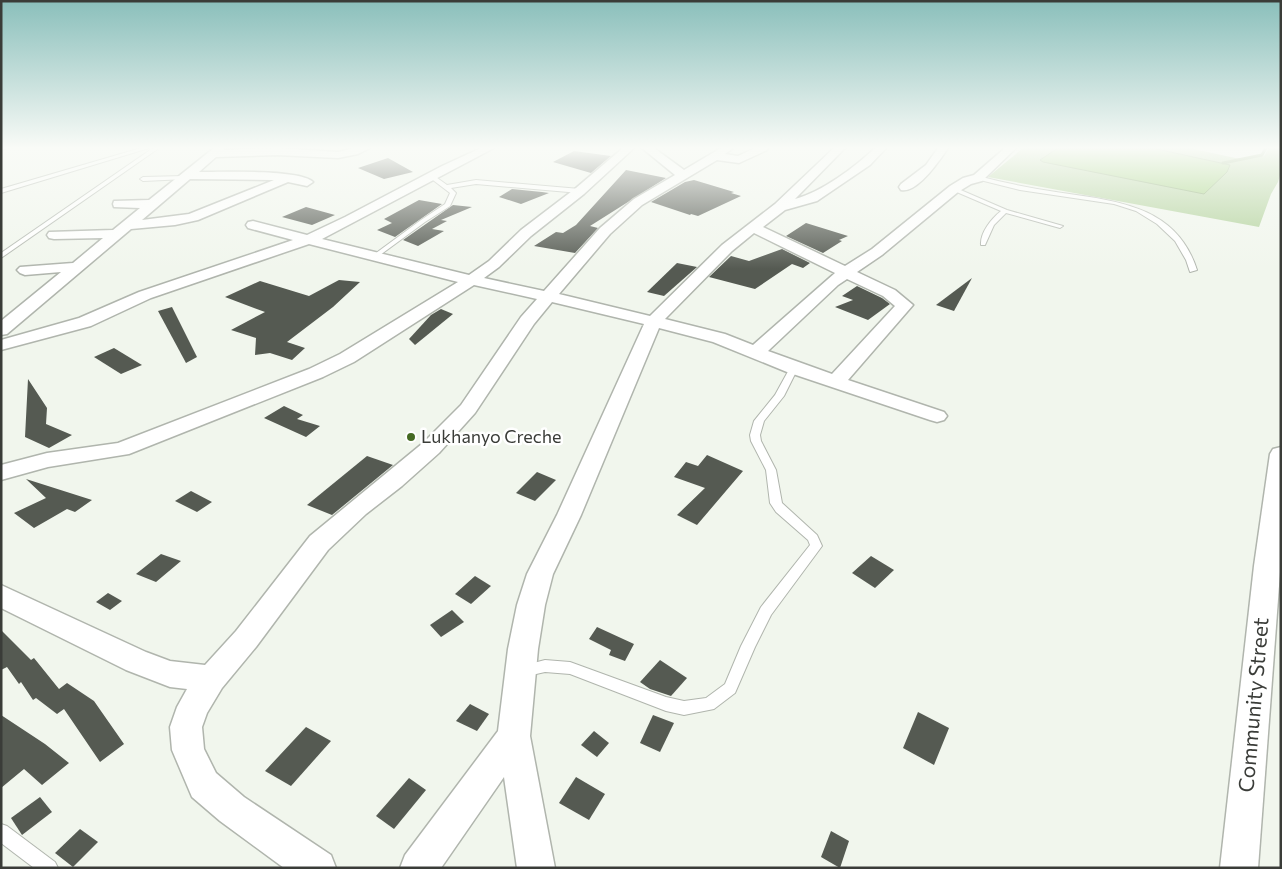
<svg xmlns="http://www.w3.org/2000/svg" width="1282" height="869" viewBox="0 0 1282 869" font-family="Commissioner,sans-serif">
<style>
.green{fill:#b1d19a}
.water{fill:#9ecf78;stroke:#80a365}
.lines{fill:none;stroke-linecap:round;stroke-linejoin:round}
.stream{stroke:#80a365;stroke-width:3}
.building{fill:#555a52}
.service-casing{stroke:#b0b5ad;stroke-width:2}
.minor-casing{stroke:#b0b5ad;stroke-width:3}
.service{fill:#fff;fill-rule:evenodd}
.minor{fill:#fff;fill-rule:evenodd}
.poi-dot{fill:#446922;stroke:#fff;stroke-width:2}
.labels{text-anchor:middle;stroke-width:5;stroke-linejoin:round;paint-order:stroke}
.poi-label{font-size:18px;fill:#3a3c38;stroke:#fff;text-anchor:start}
.near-street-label{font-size:21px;fill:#3a3c38;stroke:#fff}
</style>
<rect width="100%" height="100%" fill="#f1f6ed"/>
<!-- green -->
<polygon class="green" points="1023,148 1189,148 1240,159 1264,156 1269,148 1281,148 1281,172 1278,182 1271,194 1259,227 988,177"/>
<!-- water -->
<polygon class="water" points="1058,148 1152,148 1230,165 1227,172 1204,194 1043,162 1040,160"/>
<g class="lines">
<!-- stream -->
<polyline class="stream" points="1223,163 1262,155 1266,148"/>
</g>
<!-- building -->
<g class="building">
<polygon points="574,151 611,156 591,173 553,162"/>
<polygon points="388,158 413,172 384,179 358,168"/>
<polygon points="626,170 666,178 590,226 598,228 575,253 534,246 556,232 563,233 576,225"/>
<polygon points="694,180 734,192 731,193 741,196 698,216 691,214 690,215 651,202 685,182"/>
<polygon points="512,189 542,192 549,193 521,204 499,197"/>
<polygon points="419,200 442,204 395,237 377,230 392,223 384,219"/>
<polygon points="453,205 472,207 441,220 447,221 432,229 444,231 418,246 403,240"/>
<polygon points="306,207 335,215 312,225 282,217"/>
<polygon points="806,223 848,236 839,240 842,241 823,253 786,236"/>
<polygon points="782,249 810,263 803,268 792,264 755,289 709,277 731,256 749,261"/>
<polygon points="677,263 697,267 664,296 647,292"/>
<polygon points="972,278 954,311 936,305"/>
<polygon points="339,280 360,282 333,307 287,342 305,348 292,360 270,353 255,355 256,338 231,330 265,312 225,297 260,281 309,296"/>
<polygon points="857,286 882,298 890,304 868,320 835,307 853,300 842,296"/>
<polygon points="172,307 197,357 186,363 158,311"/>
<polygon points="441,309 453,314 415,345 409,339 431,315"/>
<polygon points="114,348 142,365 121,374 94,357"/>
<polygon points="28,379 47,408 46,424 72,435 49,448 25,437"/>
<polygon points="284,406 303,415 297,419 320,426 306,437 264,418"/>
<polygon points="707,455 743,471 697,525 677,515 705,488 674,477 686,462 698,466"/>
<polygon points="367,456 393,465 332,515 307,505"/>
<polygon points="537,472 556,480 535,501 516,493"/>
<polygon points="26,479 92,500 75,512 67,509 34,528 14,513 46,498"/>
<polygon points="191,491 212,502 197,512 175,501"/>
<polygon points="161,554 181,561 156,582 136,574"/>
<polygon points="871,556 894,570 875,588 852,573"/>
<polygon points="475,576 491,586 471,604 455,594"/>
<polygon points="108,593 122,601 110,610 96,602"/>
<polygon points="452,610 464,622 441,637 430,625"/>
<polygon points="597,627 634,644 625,661 609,655 611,650 589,639"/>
<polygon points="1,630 31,660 34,658 59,689 67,683 94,701 124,744 100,762 64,709 57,714 36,698 33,700 21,682 19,684 7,667 1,670"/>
<polygon points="660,660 687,678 671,696 650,689 640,682"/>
<polygon points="470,704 489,714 477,731 456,721"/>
<polygon points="918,712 949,728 934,765 903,748"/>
<polygon points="1,715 45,744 69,763 42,785 24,769 1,788"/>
<polygon points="653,715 674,723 660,752 640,743"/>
<polygon points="306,727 331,741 291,786 265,771"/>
<polygon points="594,731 609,743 597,757 581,745"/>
<polygon points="576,777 605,794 589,820 559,803"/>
<polygon points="409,778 426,790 394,829 376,816"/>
<polygon points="40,797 52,812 22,835 11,818"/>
<polygon points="80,829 98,842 73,867 55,853"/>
<polygon points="831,831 849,841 840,868 821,857"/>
</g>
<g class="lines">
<defs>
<g id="service">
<polygon points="1,148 8,148 1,150"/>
<polygon points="141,148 149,148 1,193 1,189"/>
<polygon points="153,148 159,148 1,258 1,253"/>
<polygon points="429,175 433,175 447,185 476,180 580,189 583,191 580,193 476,184 451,188 456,193 450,206 425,222 376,258 372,258 372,256 421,220 445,204 450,193 429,177"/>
<polygon points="184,176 186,177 186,179 143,181 140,179 143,177"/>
<path d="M978 176C1004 183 1030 188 1056 192 1114 201 1176 204 1197 270L1190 272 1186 260 1175 241 1157 224 1136 211 1114 204 1020 190 976 179 975 178Z"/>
<path d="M952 188H956L1007 210 1063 226 1060 228 1006 213 994 225 985 245H981C980 233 991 219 1001 211L952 190Z"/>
<polygon points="794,365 798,368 784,396 764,421 760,435 761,441 776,470 782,503 817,535 822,546 771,615 755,647 735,693 714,709 684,715 666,711 570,674 545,672 523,677 518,675 516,671 518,667 545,660 570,662 666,697 684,701 706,698 725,684 741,646 761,607 810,545 808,540 776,512 770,503 766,470 751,441 750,435 754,421 775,395 791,366"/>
<polygon points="1,824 7,826 55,862 58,868 34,868 1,843"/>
</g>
<g id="minor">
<path d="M214 148H225L224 150 277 148 338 152 355 148H370L358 154 338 158 277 155 216 157 199 172C219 172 301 169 313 182L307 186 288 182 198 220 175 225 131 229 7 334 1 335V321L61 272 25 275 20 273 17 270 20 267 73 263 103 238 54 239 49 238 47 235 49 232 113 230 140 208 114 207 113 204 114 201 149 200ZM190 179 271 180H274L189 214 142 220Z"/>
<path d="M481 148H494L322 239 469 275 489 261 521 230 576 188 623 148H634L584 194 531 236 499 267 484 278 544 291 600 228 634 199 675 175 642 148H654L684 170 721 148H733L725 154 738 156 755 148H768L767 150 739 163 717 160 642 205 610 234 559 294 650 316 722 245 775 204 834 148H845L795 199C822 192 855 167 875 148H886L870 165 817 201 785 210 763 227 845 266 872 249 950 186 963 178 974 175 1005 148H1016L982 181 971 184 958 192 882 255 857 272 895 290 913 305 848 380 944 412 947 416 944 420 937 422 930 420 787 372 713 342 659 328 581 515 553 574 545 605 538 649 530 736 555 868H517L504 777 441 868H400L405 855 498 731 508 649 517 605 527 574 557 515 644 324 552 302 534 324 475 413 439 453 402 486 366 514 328 550 256 647 222 688 207 713 202 727 204 749 216 773 244 797 331 855 336 868H284L220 821 192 797 172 750 170 727 177 707 187 689 170 687 126 670 1 608V585L146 652 170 661 205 665 236 631 310 536 423 443 461 405 521 317 537 299 474 285 354 362 323 377 129 454 48 467 1 480V465L47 453 118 443 309 369 340 354 458 282 309 244 151 298 91 326 1 350V340L79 318 139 292 293 240 248 228 246 225 248 222 253 221 307 235 345 217 442 166ZM754 233 835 273 753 345 725 334 665 319 732 251ZM847 279 883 296 895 306 832 374 768 351 838 285Z"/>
<path d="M938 148H948C940 160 917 194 901 190L899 187 901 184 926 165Z"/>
<polygon points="1281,447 1281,559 1258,868 1220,868 1254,566 1270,454 1273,449"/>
</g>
</defs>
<!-- service casing -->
<use href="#service" class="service-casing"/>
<!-- minor casing -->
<use href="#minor" class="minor-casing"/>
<!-- service -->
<use href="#service" class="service"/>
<!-- minor -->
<use href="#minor" class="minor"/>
</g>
<!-- sky -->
<linearGradient id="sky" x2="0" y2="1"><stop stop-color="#8abfbb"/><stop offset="0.55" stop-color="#f9fbf7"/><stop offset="1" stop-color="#f9fbf7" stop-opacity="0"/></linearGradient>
<rect width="1282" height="269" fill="url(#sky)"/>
<!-- markers -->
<circle class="poi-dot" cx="411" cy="437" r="5"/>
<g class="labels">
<!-- poi labels -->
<g class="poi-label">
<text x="421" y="443">Lukhanyo Creche</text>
</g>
<!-- near-street labels -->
<g class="near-street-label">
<text transform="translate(1254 705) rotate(-85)" y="7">Community Street</text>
</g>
</g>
<!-- border -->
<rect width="1282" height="869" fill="none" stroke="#3a3c38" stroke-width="5"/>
</svg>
